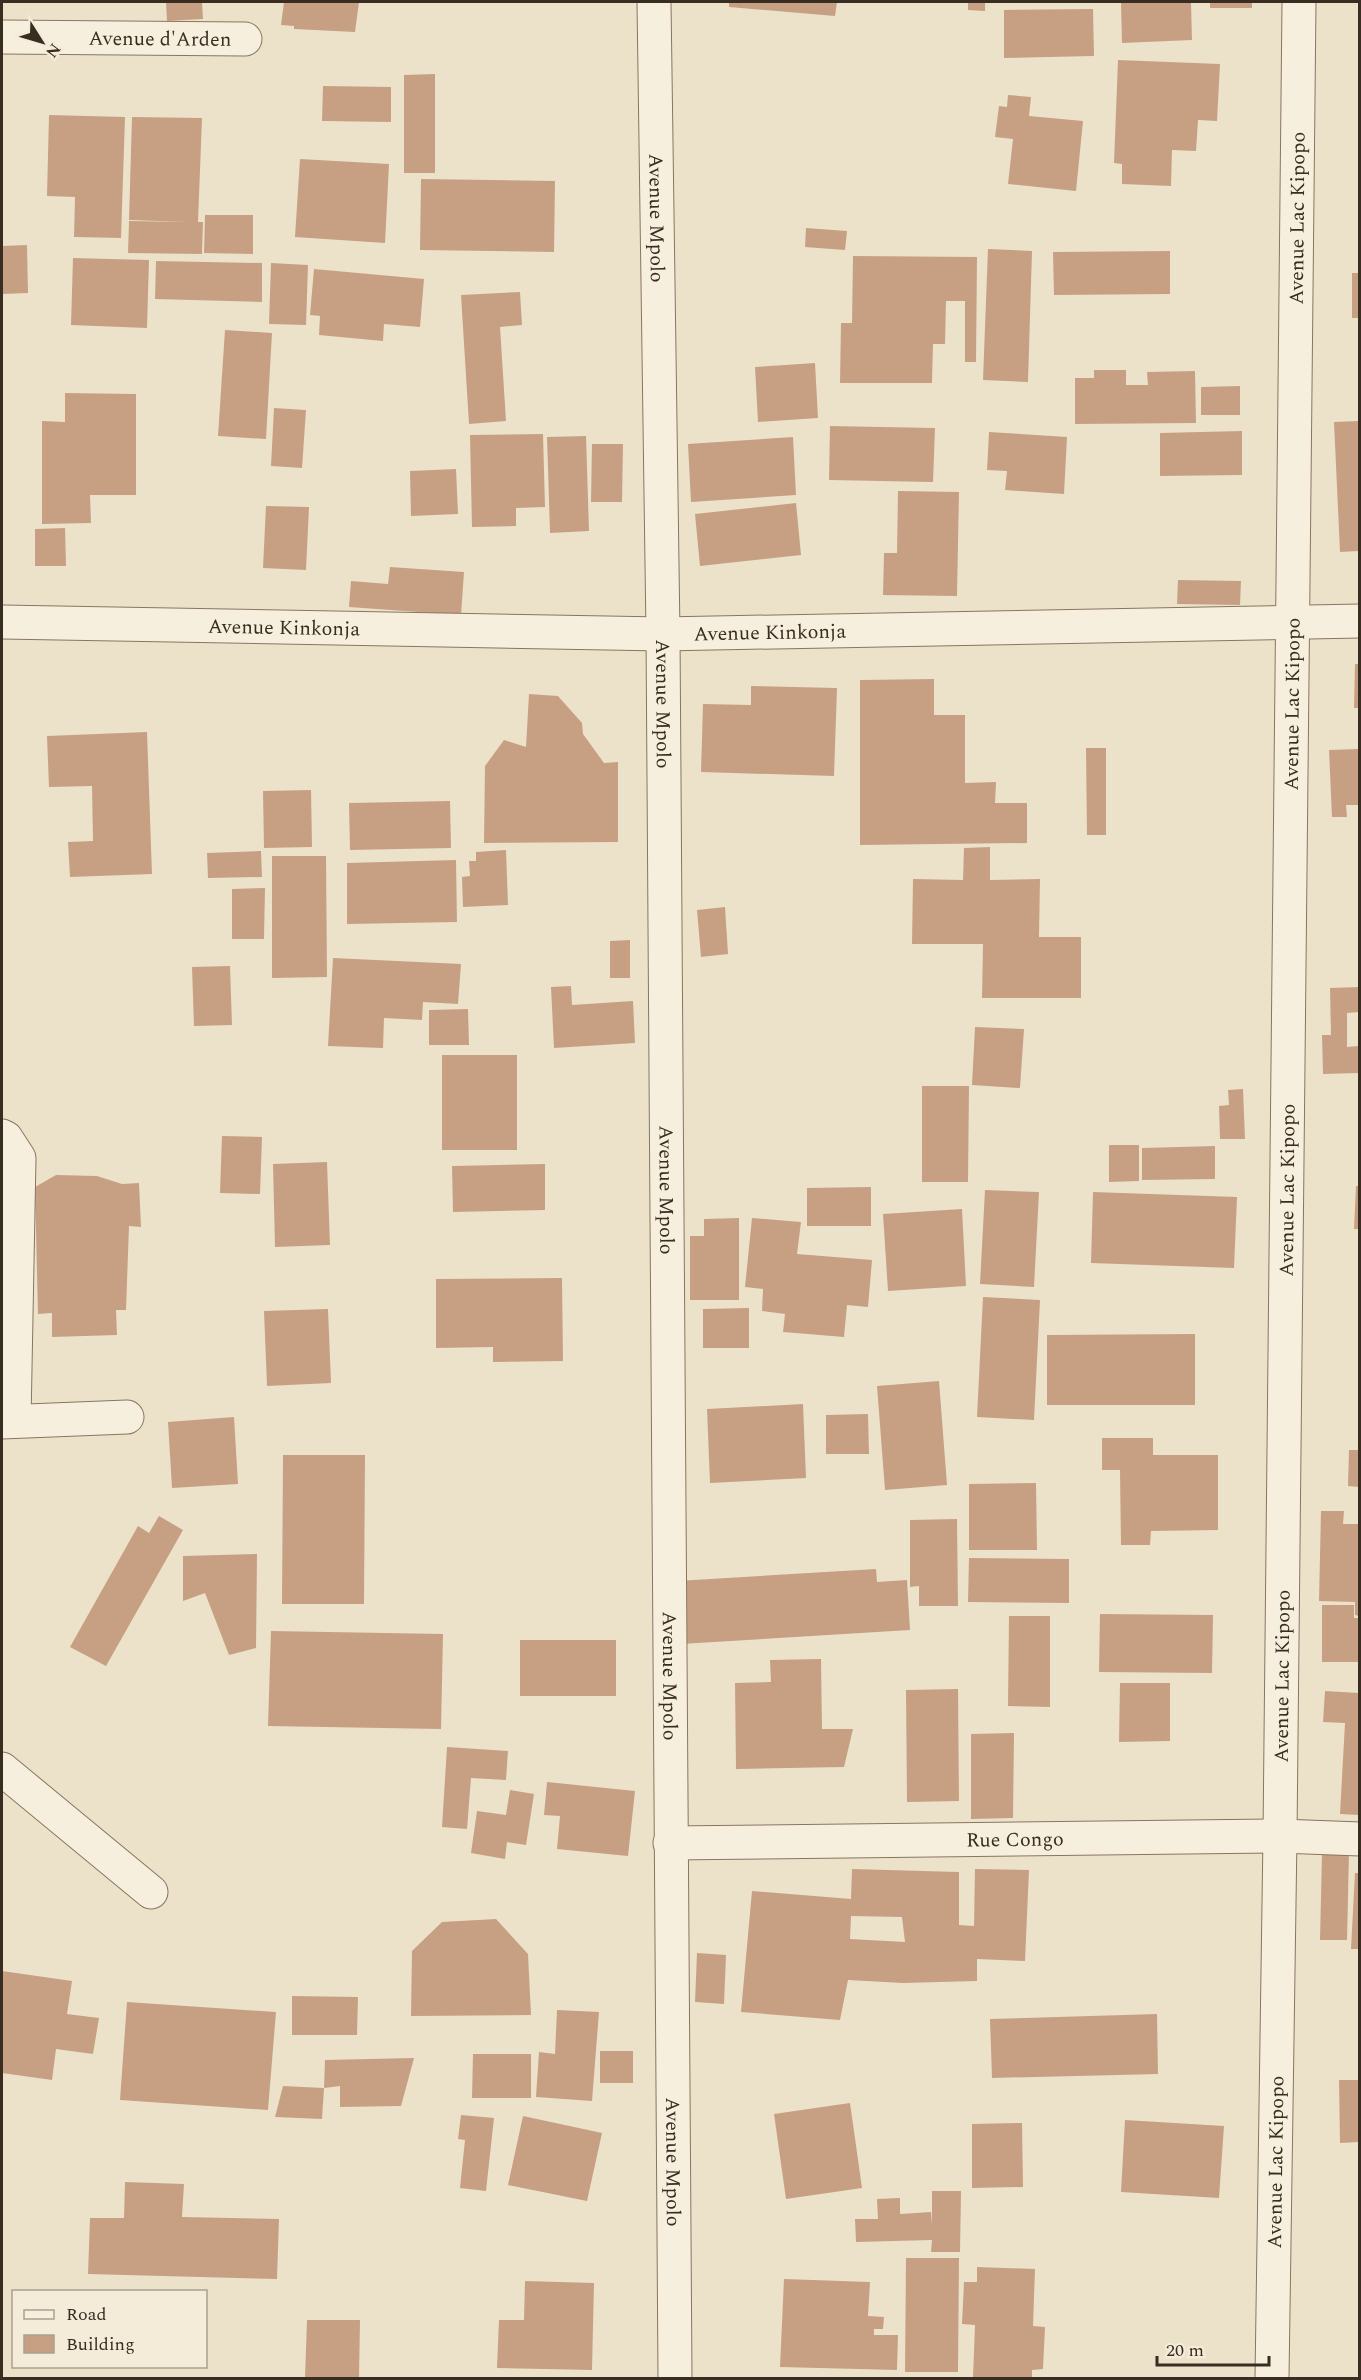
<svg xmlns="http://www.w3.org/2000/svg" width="1361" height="2380" viewBox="0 0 1361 2380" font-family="Spectral,serif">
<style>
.building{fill:#c7a083;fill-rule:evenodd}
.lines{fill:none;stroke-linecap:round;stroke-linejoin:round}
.minor-casing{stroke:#887560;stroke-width:35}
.minor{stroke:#f7efdd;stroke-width:33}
.labels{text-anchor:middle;stroke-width:5;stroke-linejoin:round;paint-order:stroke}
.street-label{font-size:20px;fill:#392d22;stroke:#f4ecd9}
</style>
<rect width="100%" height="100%" fill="#ece2ca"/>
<!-- building -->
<g class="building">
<polygon points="166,2 202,2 203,19 167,21"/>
<polygon points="284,2 359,2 355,32 294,29 294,26 281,25"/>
<polygon points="729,2 837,2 835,16 729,7"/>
<polygon points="968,2 985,2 985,11 968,10"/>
<polygon points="1121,2 1191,2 1192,40 1122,43"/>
<rect x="1210" y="2" width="42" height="6"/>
<polygon points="1093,9 1094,56 1004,58 1004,10"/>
<polygon points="1118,60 1220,64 1217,121 1198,120 1196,151 1172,150 1171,186 1122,184 1122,164 1114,163"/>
<polygon points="435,74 435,173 404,173 404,75"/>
<polygon points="323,86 391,87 391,122 322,121"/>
<polygon points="1008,95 1031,97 1029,116 1083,121 1076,191 1008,184 1013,139 995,137 999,106 1007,107"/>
<polygon points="49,115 125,117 121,238 74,237 75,197 47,196"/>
<polygon points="132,117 202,118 198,222 203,222 202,254 128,253 129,221 189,222 129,220"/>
<polygon points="300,159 389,164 385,243 295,237"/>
<polygon points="421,179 555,181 554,252 420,250"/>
<polygon points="205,215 253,215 253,254 204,253"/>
<polygon points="806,228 847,231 845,250 805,247"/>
<polygon points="27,245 28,293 2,294 2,246"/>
<polygon points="988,249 1032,251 1028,382 983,380"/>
<polygon points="1170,251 1170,294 1054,295 1053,252"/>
<polygon points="853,256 977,257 976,362 965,362 965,301 946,301 945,344 933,344 932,383 840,383 841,323 852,323"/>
<polygon points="73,258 149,260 147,328 71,325"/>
<polygon points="156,261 262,263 262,302 155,299"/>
<polygon points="271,263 308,265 306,325 269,324"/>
<polygon points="314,269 424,279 420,327 384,324 383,341 319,335 320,316 310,315"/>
<rect x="1352" y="273" width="7" height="45"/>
<polygon points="520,292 522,325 500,327 506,421 469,424 461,295"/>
<polygon points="225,330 272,333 266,439 218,436"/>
<polygon points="815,363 818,418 758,422 755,367"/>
<polygon points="1094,370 1126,370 1126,385 1148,385 1147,372 1195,371 1196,423 1075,424 1075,378 1094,378"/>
<polygon points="1240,386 1240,415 1201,415 1201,387"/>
<polygon points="65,393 136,394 136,495 90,495 91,523 42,524 42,421 65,422"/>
<polygon points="274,408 306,410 302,468 271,466"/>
<polygon points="1359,421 1359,551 1340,552 1334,422"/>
<polygon points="830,426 935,428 933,482 829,480"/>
<polygon points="1242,431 1242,475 1160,476 1160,433"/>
<polygon points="989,432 1067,437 1064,494 1005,490 1007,471 987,470"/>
<polygon points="543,434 545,507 516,508 516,526 472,527 470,435"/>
<polygon points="586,436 589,531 550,533 547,437"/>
<polygon points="793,437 796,495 691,502 688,444"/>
<polygon points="592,444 623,444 622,502 591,502"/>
<polygon points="456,469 458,514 411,516 410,471"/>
<polygon points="898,491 959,492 957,596 883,595 884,553 897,553"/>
<polygon points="796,503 801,555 700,566 695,514"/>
<polygon points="266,506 309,507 306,570 263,568"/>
<polygon points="65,528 66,566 35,566 35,529"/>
<polygon points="390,567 464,572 461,615 349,607 351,581 388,584"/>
<polygon points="1178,580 1241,581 1240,605 1177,604"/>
<polygon points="1355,664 1359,664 1359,708 1354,708"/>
<polygon points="934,679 934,715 965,715 965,783 996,782 995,803 1027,803 1027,843 860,845 860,680"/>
<polygon points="751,686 837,688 834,776 701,772 703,704 751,705"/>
<polygon points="529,694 558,696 582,723 583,734 604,763 618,762 618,842 484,843 485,766 504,740 526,747"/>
<polygon points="147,732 152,874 70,877 68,842 93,841 92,786 49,787 47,736"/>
<polygon points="1086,748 1106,748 1106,835 1087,835"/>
<polygon points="1358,749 1359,805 1346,805 1347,817 1332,817 1329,750"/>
<polygon points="311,790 312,847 264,848 263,791"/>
<polygon points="450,801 451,848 350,850 349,803"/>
<polygon points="990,847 990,880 1040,879 1039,937 1081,937 1081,998 982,998 983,944 912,944 913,879 963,880 964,848"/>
<polygon points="506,850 508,905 463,907 462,877 470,876 469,861 476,861 476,852"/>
<polygon points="261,851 262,877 208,878 207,853"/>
<polygon points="272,856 326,856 327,977 272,978"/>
<polygon points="456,860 457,922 347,924 347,863"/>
<polygon points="265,888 264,939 232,939 232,889"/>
<polygon points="725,907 728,954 701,957 697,910"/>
<polygon points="630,940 630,978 610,978 610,941"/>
<polygon points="333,958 461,964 458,1004 423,1002 422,1020 384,1018 383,1048 328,1046"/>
<polygon points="230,966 232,1025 194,1026 192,967"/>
<polygon points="571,986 572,1005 633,1001 635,1043 554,1048 551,987"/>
<polygon points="1359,987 1359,1012 1347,1013 1347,1047 1359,1046 1359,1073 1323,1074 1322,1035 1331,1035 1330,988"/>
<polygon points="468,1009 469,1045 429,1045 429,1010"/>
<polygon points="975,1027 1024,1029 1020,1088 972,1085"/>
<rect x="442" y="1055" width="75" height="95"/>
<polygon points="922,1086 969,1086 968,1182 922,1182"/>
<polygon points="1243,1089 1245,1139 1220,1139 1219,1106 1229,1105 1228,1090"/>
<polygon points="222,1136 262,1137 260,1194 220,1193"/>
<polygon points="1109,1145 1139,1145 1139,1181 1109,1182"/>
<polygon points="1215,1146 1215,1179 1142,1180 1142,1148"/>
<polygon points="327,1162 330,1245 275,1247 273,1164"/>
<polygon points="545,1164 545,1210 453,1212 452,1166"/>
<polygon points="56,1175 97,1176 122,1184 139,1183 141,1227 129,1226 126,1310 116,1310 117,1335 52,1337 52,1313 38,1314 35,1187"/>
<polygon points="1356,1186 1359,1186 1359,1229 1354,1229"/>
<polygon points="871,1187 871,1226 807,1226 807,1188"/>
<polygon points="985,1190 1039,1192 1034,1287 980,1284"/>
<polygon points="1093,1192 1237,1197 1234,1268 1091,1263"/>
<polygon points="962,1209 966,1286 888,1291 883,1214"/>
<polygon points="739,1218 739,1300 690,1300 690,1236 704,1236 704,1219"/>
<polygon points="752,1218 801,1222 797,1254 872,1260 868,1307 847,1305 844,1337 783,1332 785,1314 762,1311 763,1289 745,1287"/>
<polygon points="562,1278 563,1361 493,1362 493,1347 436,1348 436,1279"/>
<polygon points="983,1297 1040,1300 1034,1420 977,1417"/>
<polygon points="749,1308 749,1348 703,1348 703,1309"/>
<polygon points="328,1309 331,1383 267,1386 264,1311"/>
<polygon points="1195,1334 1195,1405 1047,1405 1047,1335"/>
<polygon points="939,1381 947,1485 885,1490 877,1386"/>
<polygon points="803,1404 806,1478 710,1483 707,1409"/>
<polygon points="868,1414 869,1454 826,1454 826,1415"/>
<polygon points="234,1417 238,1484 172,1488 168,1422"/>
<polygon points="1102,1438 1153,1438 1153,1455 1218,1455 1218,1530 1151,1531 1150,1545 1121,1545 1120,1470 1102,1470"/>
<polygon points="1349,1450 1359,1450 1359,1487 1348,1486"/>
<polygon points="283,1455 365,1455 364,1604 282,1604"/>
<polygon points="1036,1483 1037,1550 969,1550 969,1484"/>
<polygon points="1321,1511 1344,1511 1343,1524 1358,1524 1359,1616 1355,1615 1355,1602 1319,1601"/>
<polygon points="159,1516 183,1530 106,1666 70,1647 138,1526 149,1533"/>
<polygon points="957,1519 958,1606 919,1606 919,1586 910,1587 910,1520"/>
<polygon points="257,1554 256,1648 229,1655 205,1593 183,1601 183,1556"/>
<polygon points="969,1558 1069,1559 1069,1603 968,1602"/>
<polygon points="876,1569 877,1582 907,1580 910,1630 681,1644 677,1581"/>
<polygon points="1322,1605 1354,1605 1354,1618 1359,1618 1359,1662 1322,1662"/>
<polygon points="1100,1614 1213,1615 1212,1673 1099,1672"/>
<polygon points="1009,1616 1050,1616 1050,1707 1008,1706"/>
<polygon points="271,1631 443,1634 441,1729 268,1726"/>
<rect x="520" y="1640" width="96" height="56"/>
<polygon points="821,1659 822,1729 853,1729 844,1767 736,1769 735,1683 771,1682 770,1660"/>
<polygon points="1120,1683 1170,1683 1170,1741 1119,1742"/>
<polygon points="958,1689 959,1801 907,1802 906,1690"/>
<polygon points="1325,1691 1359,1693 1359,1815 1340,1814 1345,1723 1323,1722"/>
<polygon points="1014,1733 1013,1818 971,1819 971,1734"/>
<polygon points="447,1747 508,1751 506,1780 471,1778 467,1829 442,1827"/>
<polygon points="547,1782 635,1791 628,1856 557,1849 560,1816 544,1815"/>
<polygon points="510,1790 534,1794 526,1845 507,1842 505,1859 471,1853 477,1811 506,1815"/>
<polygon points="1322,1853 1349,1853 1347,1940 1320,1940"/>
<path d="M852 1869 959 1872V1925L974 1926 975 1869 1029 1870 1025 1961 977 1959V1981L903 1983 848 1980 840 2020 741 2012 752 1891 851 1899ZM851 1916 902 1917 905 1942 850 1939Z"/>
<polygon points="1355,1873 1359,1873 1359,1949 1351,1949"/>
<polygon points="496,1919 528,1954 531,2015 411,2016 412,1951 442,1922"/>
<polygon points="697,1953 726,1955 724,2004 695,2002"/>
<polygon points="2,1971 72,1981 67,2014 99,2018 93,2054 56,2049 52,2080 2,2073"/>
<polygon points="292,1996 358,1997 357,2035 292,2035"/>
<polygon points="127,2002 276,2012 268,2110 120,2100"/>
<polygon points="557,2010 599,2012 592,2101 536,2097 539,2052 555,2054"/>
<polygon points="1157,2014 1158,2074 992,2078 990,2019"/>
<rect x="600" y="2051" width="33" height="32"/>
<polygon points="473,2054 531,2054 531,2098 472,2098"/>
<polygon points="414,2058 401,2106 340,2107 340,2086 324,2088 325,2060"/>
<polygon points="1339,2080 1359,2080 1359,2142 1340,2143"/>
<polygon points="283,2086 324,2088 322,2119 275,2117"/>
<polygon points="850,2103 862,2188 786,2199 774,2114"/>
<polygon points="461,2115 494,2118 486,2191 460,2188 465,2140 458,2139"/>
<polygon points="523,2116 602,2133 587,2201 508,2185"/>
<polygon points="1125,2120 1224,2126 1219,2198 1121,2192"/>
<polygon points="1022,2123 1023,2187 972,2188 972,2124"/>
<polygon points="125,2182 184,2184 182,2217 279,2219 277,2279 88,2274 90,2218 124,2218"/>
<polygon points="932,2191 961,2191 960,2252 931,2252 932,2240 856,2242 855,2219 878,2219 877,2199 900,2198 900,2214 931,2212 932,2225"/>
<polygon points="906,2258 959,2258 958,2372 905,2372"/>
<polygon points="977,2267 1035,2269 1033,2326 1045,2327 1043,2369 1032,2370 1032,2378 973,2377 975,2325 962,2324 964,2282 977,2282"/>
<polygon points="784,2279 870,2282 868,2316 884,2317 883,2329 874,2329 874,2335 898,2335 897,2370 780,2367"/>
<polygon points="525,2281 594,2283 592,2370 497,2368 499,2320 524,2320"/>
<polygon points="307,2320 360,2320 359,2378 305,2378"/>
</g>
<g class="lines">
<defs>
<g id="minor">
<path id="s1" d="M654 2 663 634 675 2378"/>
<path id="s2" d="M2 37 245 39"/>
<path id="s3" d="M2 622 663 634 1360 621"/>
<polyline points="2,1136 6,1138 19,1158 14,1421"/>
<polyline points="2,1422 127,1417"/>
<polyline points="2,1769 151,1892"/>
<path id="s4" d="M670 1843 1280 1836 1360 1839"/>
<path id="s5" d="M1272 2378 1280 1836 1299 2"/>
</g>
</defs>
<!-- minor casing -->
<use href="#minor" class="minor-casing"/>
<!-- minor -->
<use href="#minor" class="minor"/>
</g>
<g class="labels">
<!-- street labels -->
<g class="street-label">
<text dy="7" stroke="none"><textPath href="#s2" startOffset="158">Avenue d'Arden</textPath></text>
<text dy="7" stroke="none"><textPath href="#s1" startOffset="216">Avenue Mpolo</textPath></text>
<text dy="7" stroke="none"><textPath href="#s5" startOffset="2160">Avenue Lac Kipopo</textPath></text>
<text dy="7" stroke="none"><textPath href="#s3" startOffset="282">Avenue Kinkonja</textPath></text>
<text dy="7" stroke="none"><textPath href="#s3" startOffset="768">Avenue Kinkonja</textPath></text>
<text dy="7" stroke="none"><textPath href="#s1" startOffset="702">Avenue Mpolo</textPath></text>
<text dy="7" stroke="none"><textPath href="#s5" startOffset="1674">Avenue Lac Kipopo</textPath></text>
<text dy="7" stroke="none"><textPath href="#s1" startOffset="1188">Avenue Mpolo</textPath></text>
<text dy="7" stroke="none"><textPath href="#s5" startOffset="1188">Avenue Lac Kipopo</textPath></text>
<text dy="7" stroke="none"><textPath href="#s1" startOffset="1674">Avenue Mpolo</textPath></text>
<text dy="7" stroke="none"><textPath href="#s5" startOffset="702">Avenue Lac Kipopo</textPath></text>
<text dy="7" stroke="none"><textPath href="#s4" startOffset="345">Rue Congo</textPath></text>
<text dy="7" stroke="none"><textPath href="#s1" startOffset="2160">Avenue Mpolo</textPath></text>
<text dy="7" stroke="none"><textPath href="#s5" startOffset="216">Avenue Lac Kipopo</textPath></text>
</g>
</g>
<!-- border -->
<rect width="1361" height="2380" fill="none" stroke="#392d22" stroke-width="6"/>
<!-- legend -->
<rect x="12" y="2290" width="195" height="78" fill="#f4ecd9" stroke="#a9a090" stroke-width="1.5"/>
<rect x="24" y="2310" width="30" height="9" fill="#f7efdd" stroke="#a9a090" stroke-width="1.5"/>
<text x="66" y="2320" font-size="18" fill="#392d22">Road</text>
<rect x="24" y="2335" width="30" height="18" fill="#c7a083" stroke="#a9a090" stroke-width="1.5"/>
<text x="66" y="2350" font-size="18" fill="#392d22">Building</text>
<!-- north arrow -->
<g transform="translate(42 42) rotate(127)" stroke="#f4ecd9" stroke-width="4.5" paint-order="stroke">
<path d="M0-4.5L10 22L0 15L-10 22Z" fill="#392d22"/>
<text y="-9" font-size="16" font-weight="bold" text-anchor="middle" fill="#392d22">N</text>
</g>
<!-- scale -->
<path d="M1157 2356v9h112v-9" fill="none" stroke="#392d22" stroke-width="3"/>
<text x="1166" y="2356" font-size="18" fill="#392d22" stroke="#f4ecd9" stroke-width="4.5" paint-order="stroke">20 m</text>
</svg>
